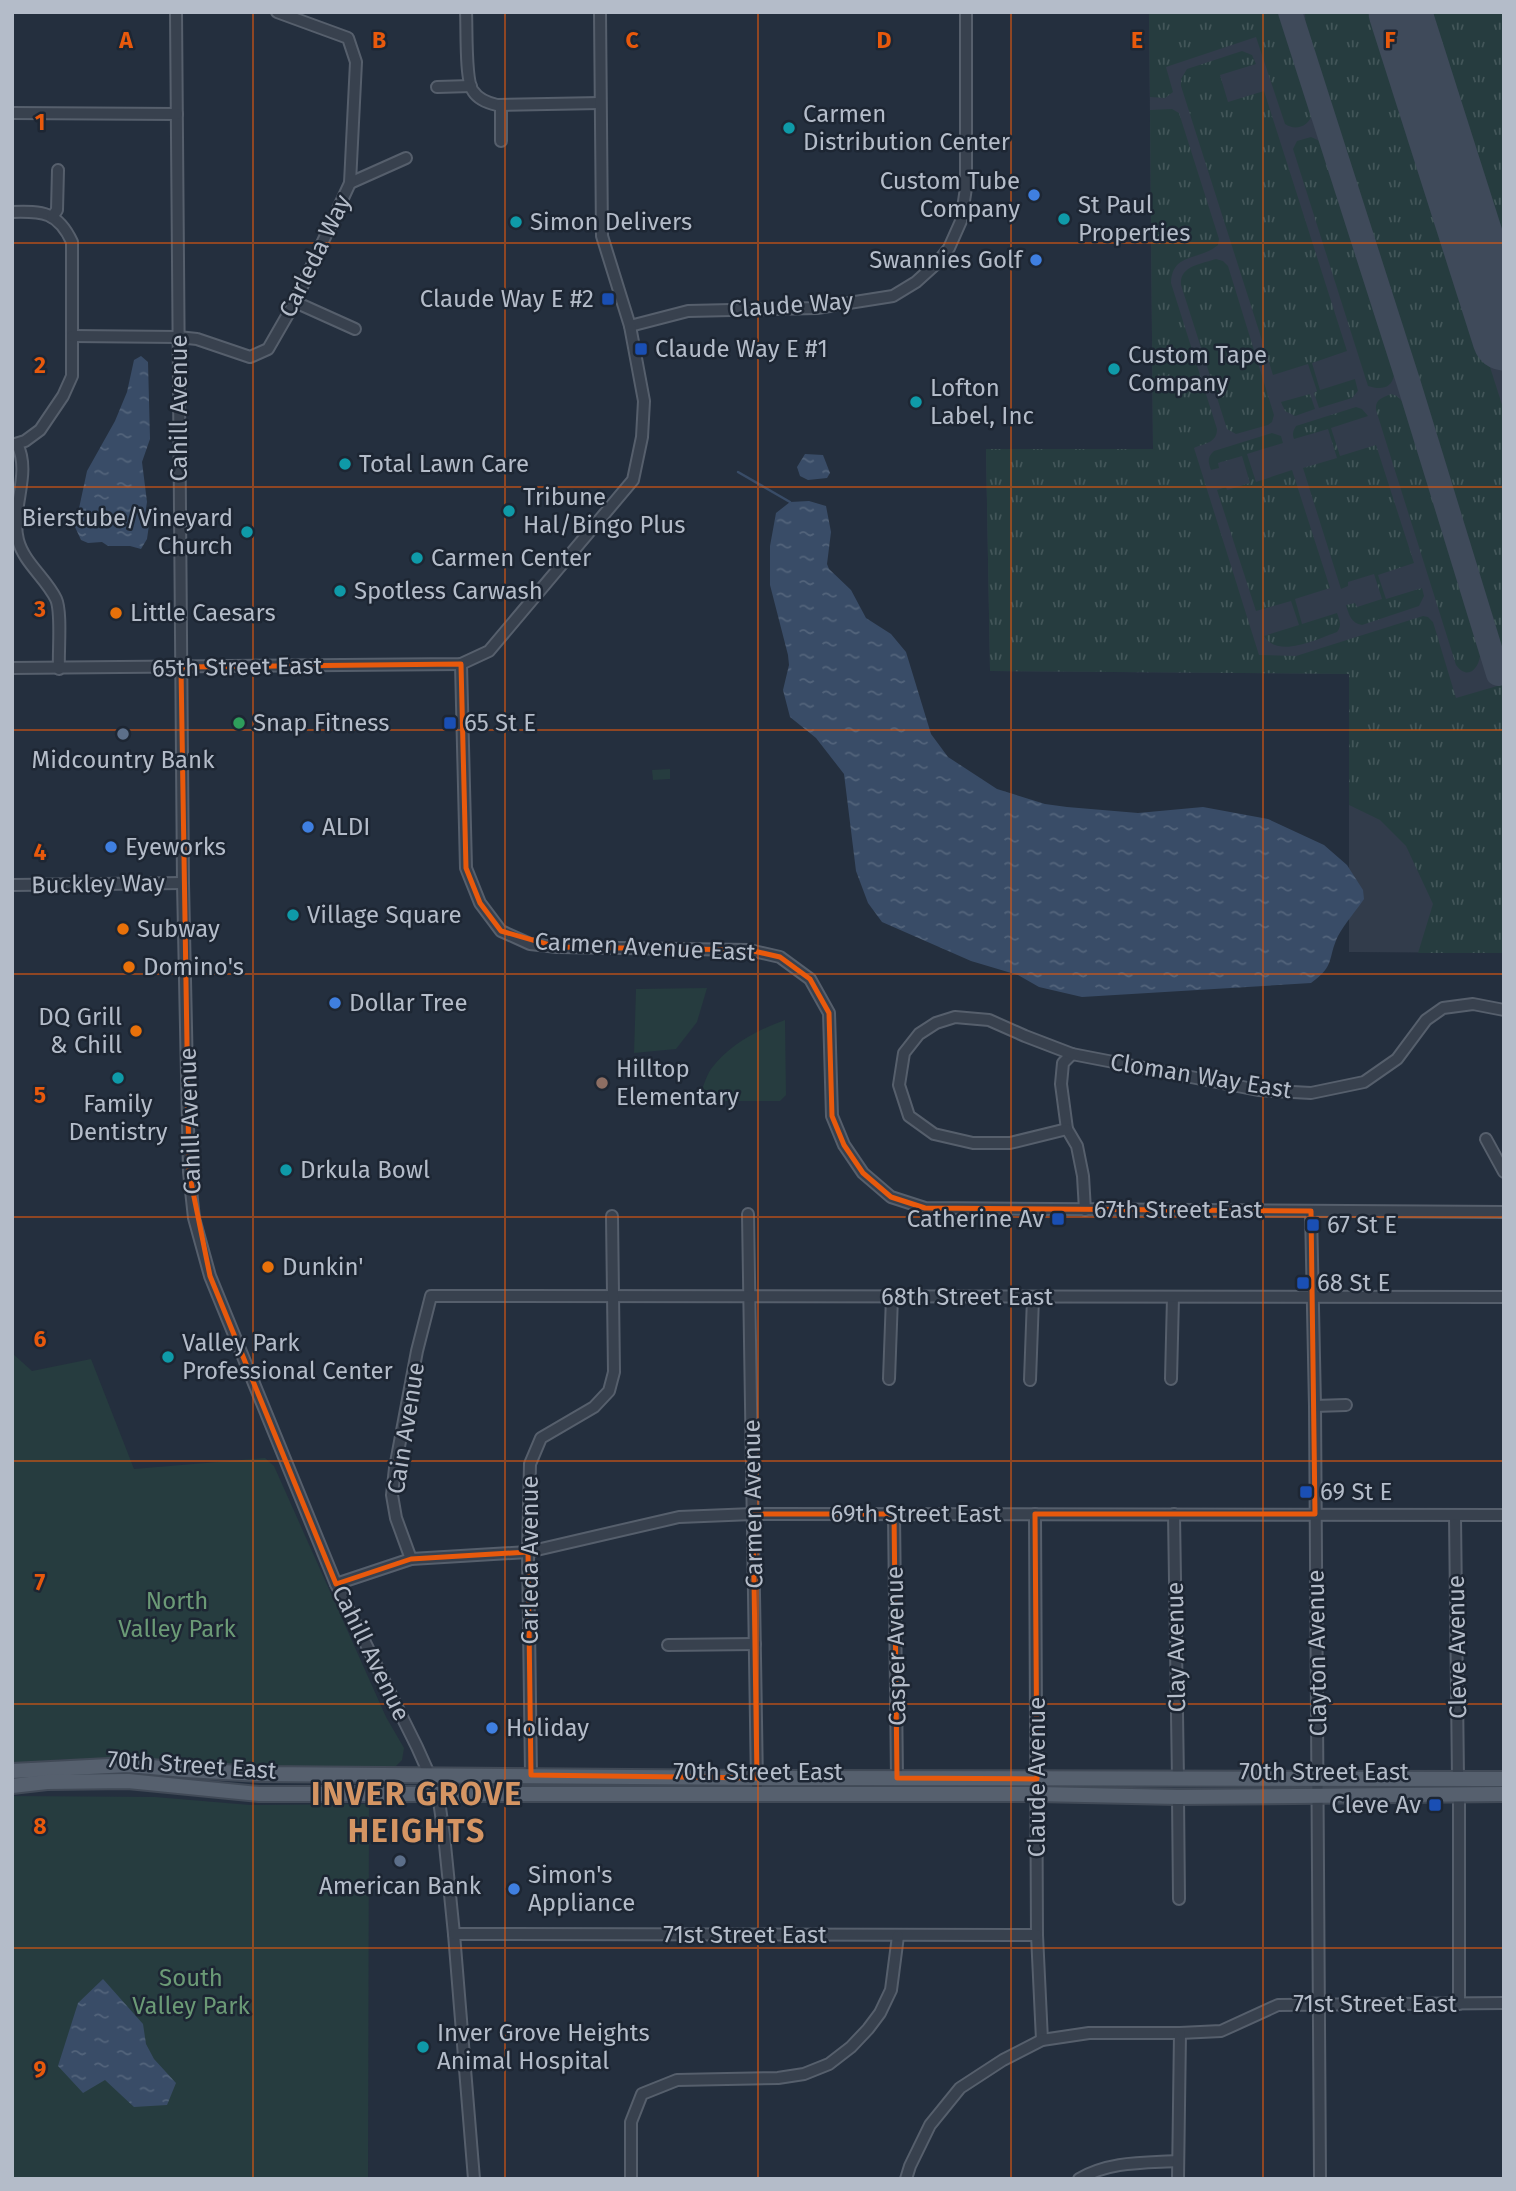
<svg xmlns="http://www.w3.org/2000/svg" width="1516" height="2191" viewBox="0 0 1516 2191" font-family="'Fira Sans',sans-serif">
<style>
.airport{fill:#323c4b}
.grass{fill:url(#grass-tufts)}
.green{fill:#263c3f}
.water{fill:url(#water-ripples)}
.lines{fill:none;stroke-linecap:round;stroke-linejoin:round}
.stream{stroke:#394c67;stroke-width:2.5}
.taxiway{stroke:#3f4a5a;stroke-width:24}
.runway{stroke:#3f4a5a;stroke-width:63}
.minor-casing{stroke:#565f6c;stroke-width:14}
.major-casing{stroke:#414a57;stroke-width:18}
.minor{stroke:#38414e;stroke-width:10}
.major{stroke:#56606e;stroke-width:14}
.marked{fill:none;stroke:#e8590c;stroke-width:5;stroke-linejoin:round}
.grid{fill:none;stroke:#e8590c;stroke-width:2;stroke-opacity:0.55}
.culture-dot{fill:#0f9aa8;stroke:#1d2633;stroke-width:2.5}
.shop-dot{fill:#3f7fe0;stroke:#1d2633;stroke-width:2.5}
.transit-dot{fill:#1a4fb4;stroke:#1d2633;stroke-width:2.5}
.food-dot{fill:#e8710a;stroke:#1d2633;stroke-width:2.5}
.leisure-dot{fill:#2e9e5b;stroke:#1d2633;stroke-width:2.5}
.service-dot{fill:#5c6f8a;stroke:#1d2633;stroke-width:2.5}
.education-dot{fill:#8d6e63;stroke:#1d2633;stroke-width:2.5}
.labels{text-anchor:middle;stroke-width:5;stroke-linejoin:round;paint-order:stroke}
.poi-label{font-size:24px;fill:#b4bcc9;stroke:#1d2633;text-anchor:start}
.street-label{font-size:24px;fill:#b4bcc9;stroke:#1d2633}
.park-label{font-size:24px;fill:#6b9a76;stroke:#1d2633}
.district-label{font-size:32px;font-weight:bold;letter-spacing:2px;fill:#d59563;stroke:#1d2633}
.grid-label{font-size:23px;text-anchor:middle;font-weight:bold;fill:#e8590c;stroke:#1d2633;stroke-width:5;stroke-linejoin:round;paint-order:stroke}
</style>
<defs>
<pattern id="grass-tufts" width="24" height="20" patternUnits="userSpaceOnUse" patternTransform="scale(1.75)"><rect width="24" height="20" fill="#263c3f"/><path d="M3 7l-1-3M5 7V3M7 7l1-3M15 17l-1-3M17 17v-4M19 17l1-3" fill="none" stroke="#435659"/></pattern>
<pattern id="water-ripples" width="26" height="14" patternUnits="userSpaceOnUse" patternTransform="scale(1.75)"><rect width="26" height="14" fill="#394c67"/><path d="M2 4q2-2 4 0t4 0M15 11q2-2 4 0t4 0" fill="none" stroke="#53647b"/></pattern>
</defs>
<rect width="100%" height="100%" fill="#242f3e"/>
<!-- airport -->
<polygon class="airport" points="1149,12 1504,12 1504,953 1349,952 1349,674 990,671 986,449 1153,450"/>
<!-- grass -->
<g class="grass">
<path d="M1149 12H1279L1312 114C1309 127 1295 131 1285 124L1256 37 1166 67 1173 92 1165 98 1150 97Z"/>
<polygon points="1305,12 1377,12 1504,411 1504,651 1498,644 1306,37"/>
<polygon points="1423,12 1504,12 1504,266"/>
<polygon points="1242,51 1252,55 1256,64 1220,75 1228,102 1264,91 1347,351 1312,363 1320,390 1355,379 1358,391 1352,398 1319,408 1314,393 1317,391 1308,364 1273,375 1181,86 1181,79 1187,69"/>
<path d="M1172 109 1179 113 1219 239 1218 245C1200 261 1172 252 1171 283L1217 429C1217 443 1205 443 1194 448L1259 655 1296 656 1423 616 1428 617 1433 622 1456 698 1504 684V953H1418L1433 904 1406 846 1380 820 1349 805V674L990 671 986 449H1153L1150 110Z"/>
<path d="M1311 137 1320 141 1394 375C1392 389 1380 390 1368 386L1293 149 1297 141Z"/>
<path d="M1216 259 1223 261 1228 266 1274 415 1272 422 1268 425 1236 434 1227 429 1181 285C1179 266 1201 264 1216 259Z"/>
<polygon points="1310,394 1315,409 1295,416 1285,411 1281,402"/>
<path d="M1391 394 1397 396 1402 401 1480 647C1483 663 1470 684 1456 665L1376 410C1375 399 1382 398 1391 394Z"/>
<path d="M1356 407 1362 409 1368 416 1331 428 1340 456 1376 445 1414 563 1378 575 1386 599 1422 588 1424 596 1419 606 1362 625C1351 623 1349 615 1346 605L1355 603 1357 607 1382 599 1374 574 1348 582V586L1341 589 1303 468 1337 458 1328 429 1294 439C1292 434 1293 431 1296 426Z"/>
<path d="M1272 433 1281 436 1283 443 1247 454 1256 482 1292 470 1330 588 1295 599 1302 624 1337 613C1340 621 1342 626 1337 632 1317 639 1278 659 1264 636L1299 625 1291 601 1256 611 1217 490 1226 487 1227 490 1250 483 1242 456 1218 463 1219 468 1211 470C1208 462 1207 457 1214 451Z"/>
</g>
<!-- green -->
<g class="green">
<polygon points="670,769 670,779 653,780 652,770"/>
<polygon points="707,988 697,1022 676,1049 634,1053 636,989"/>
<path d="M785 1020 786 1095 780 1101H698C702 1091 705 1078 711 1069 730 1044 757 1030 785 1020Z"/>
<polygon points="12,1353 32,1371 91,1359 134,1469 265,1458 274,1466 386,1717 404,1748 402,1760 394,1768 237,1767 68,1759 12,1763"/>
<polygon points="12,1796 155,1797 250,1805 369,1804 368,2179 12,2179"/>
</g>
<!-- water -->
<g class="water">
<polygon points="141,356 148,362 150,439 142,462 147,502 145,515 149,525 147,539 141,549 130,546 108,546 102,542 88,543 81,540 75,527 87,471 115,421 127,392 134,360"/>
<polygon points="805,454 823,455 830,473 827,478 808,480 800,476 797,467"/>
<path d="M809 501 826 506 831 532 827 564 829 569 851 590 866 618 891 634 906 652 931 734 948 757 997 789 1045 804 1067 807 1138 813 1203 807 1268 819 1324 845 1347 865 1363 890 1364 899C1356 911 1345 923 1338 936 1327 959 1336 965 1311 983L1082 997 1039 987 1018 975 971 961 882 922 868 903 856 871 844 774 816 738 790 717 783 690 789 665 788 655 770 585V546L776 513 790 502Z"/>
<polygon points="103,1979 143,2024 146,2044 154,2059 176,2083 167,2105 134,2107 105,2080 83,2093 58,2066 78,2003"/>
</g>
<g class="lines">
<!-- stream -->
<polyline class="stream" points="738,472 790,502"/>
<!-- taxiway -->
<polyline class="taxiway" points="1290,12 1409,384 1498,674 1504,672"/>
<!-- runway -->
<polyline class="runway" points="1400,12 1504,339"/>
<defs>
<g id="minor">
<polyline points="176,12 183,883 189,1172 194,1218 210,1276 336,1584 417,1747 438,1794 444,1835 454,1934 474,2179"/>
<path d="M466 12C467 28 465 81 473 91 478 99 488 103 497 105L600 103"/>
<polyline points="437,87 471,86"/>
<polyline points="12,113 177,114"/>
<polyline points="501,141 501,105"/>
<polyline points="350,183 406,158"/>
<path d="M12 212C43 211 58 212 72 242V376L63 396 40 430 25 441 12 445"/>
<polyline points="52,217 57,210 58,170"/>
<polyline points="295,302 355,329"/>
<polyline points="630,326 688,311 817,308 893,296 916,282 937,263 949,248 961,221 966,188 966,12"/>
<polyline points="72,336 178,337 197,339 250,357 268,349 295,302 350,183 356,62 348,38 277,12"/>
<path d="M17 444C32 474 10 509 18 540 24 563 46 578 56 599 62 612 58 652 59 669"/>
<polyline points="461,664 466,868 480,903 501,931 530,944 557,947 749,950 780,957 810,979 829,1013 832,1116 844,1145 863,1173 891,1197 925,1208 1504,1212"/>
<polyline points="12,668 461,664 489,651 633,480 642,437 644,401 630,326 602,236 600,12"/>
<polyline points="12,885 183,883"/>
<polyline points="1072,1054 1063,1063 1061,1084 1067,1129 1077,1146 1083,1176 1085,1210"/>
<polyline points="1067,1129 1010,1143 973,1143 934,1134 909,1116 899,1085 904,1053 919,1034 936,1023 955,1017 989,1020 1025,1036 1072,1054 1258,1090 1311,1093 1364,1082 1397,1059 1426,1020 1443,1008 1473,1004 1504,1010"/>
<polyline points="1486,1139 1504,1172"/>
<polyline points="1311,1211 1315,1406 1320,2179"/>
<polyline points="748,1214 757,1785"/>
<polyline points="889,1379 892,1297"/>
<polyline points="1171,1379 1173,1297"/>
<polyline points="1030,1380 1033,1298"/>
<polyline points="1315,1406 1346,1405"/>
<polyline points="894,1514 897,1778"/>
<polyline points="1035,1514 1037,1935 1042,2040"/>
<polyline points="1174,1514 1178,1780"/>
<polyline points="1455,1516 1458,1779"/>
<polyline points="411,1559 396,1518 392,1495 395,1468 417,1351 431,1296 1504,1297"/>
<polyline points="336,1584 411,1559 528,1552 679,1517 753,1514 1504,1515"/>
<polyline points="668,1645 755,1644"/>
<polyline points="531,1775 528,1552 530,1464 541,1438 594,1407 609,1391 614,1372 612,1216"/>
<polyline points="1459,1794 1459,2004"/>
<polyline points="1178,1797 1179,1899"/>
<polyline points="454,1934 1037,1935"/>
<polyline points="631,2179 631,2122 642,2094 677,2080 778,2078 804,2074 829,2064 851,2047 868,2029 880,2013 891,1990 898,1936"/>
<polyline points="906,2179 910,2166 930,2125 960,2088 1003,2060 1042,2040 1089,2033 1180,2033 1221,2031 1278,2005 1504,2003"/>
<path d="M1079 2179C1110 2161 1144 2163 1178 2161"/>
<polyline points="1178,2179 1180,2033"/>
</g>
<g id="major">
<polyline points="12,1771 128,1765 185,1770 260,1774 757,1778 1504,1779"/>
<polyline points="12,1786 47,1782 128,1781 259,1794 1037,1794 1178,1797 1504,1794"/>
</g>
</defs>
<!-- minor casing -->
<use href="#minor" class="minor-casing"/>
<!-- major casing -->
<use href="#major" class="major-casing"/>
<!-- minor -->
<use href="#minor" class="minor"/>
<!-- major -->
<use href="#major" class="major"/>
</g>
<!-- marked area -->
<path class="marked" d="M461 664 466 868 480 903 501 931 557 947 749 950 780 957 810 979 829 1013 832 1116 844 1145 863 1173 891 1197 925 1208 1311 1211 1315 1514H1035L1037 1779 897 1778 894 1514H753L757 1778 531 1775 528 1552 411 1559 336 1584 210 1276 189 1172 181 667Z"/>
<!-- grid -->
<path class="grid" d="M253 12V2179M505 12V2179M758 12V2179M1011 12V2179M1263 12V2179M12 243H1504M12 487H1504M12 730H1504M12 974H1504M12 1217H1504M12 1461H1504M12 1704H1504M12 1948H1504"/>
<!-- markers -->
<g class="culture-dot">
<circle cx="789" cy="128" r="7"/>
<circle cx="1064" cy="219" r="7"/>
<circle cx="516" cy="222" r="7"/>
<circle cx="1114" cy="369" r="7"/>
<circle cx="916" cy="402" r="7"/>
<circle cx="345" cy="464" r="7"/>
<circle cx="509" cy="511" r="7"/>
<circle cx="247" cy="532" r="7"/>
<circle cx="417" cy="558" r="7"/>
<circle cx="340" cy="591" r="7"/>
<circle cx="293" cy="915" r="7"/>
<circle cx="118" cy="1078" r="7"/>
<circle cx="286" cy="1170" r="7"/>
<circle cx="168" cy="1357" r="7"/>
<circle cx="423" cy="2047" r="7"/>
</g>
<g class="shop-dot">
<circle cx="1034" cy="195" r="7"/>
<circle cx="1036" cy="260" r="7"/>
<circle cx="308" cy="827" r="7"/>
<circle cx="111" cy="847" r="7"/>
<circle cx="335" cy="1003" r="7"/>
<circle cx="492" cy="1728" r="7"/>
<circle cx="514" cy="1889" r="7"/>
</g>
<g class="transit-dot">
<rect x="601" y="292" width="14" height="14" rx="3.5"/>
<rect x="634" y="342" width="14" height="14" rx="3.5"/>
<rect x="443" y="716" width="14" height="14" rx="3.5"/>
<rect x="1051" y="1212" width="14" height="14" rx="3.5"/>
<rect x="1306" y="1218" width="14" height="14" rx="3.5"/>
<rect x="1296" y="1276" width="14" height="14" rx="3.5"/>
<rect x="1299" y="1485" width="14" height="14" rx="3.5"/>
<rect x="1428" y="1798" width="14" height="14" rx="3.5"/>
</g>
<g class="food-dot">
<circle cx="116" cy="613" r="7"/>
<circle cx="123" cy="929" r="7"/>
<circle cx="129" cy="967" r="7"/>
<circle cx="136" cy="1031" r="7"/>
<circle cx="268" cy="1267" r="7"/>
</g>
<circle class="leisure-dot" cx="239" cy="723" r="7"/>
<g class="service-dot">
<circle cx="123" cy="734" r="7"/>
<circle cx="400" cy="1861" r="7"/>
</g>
<circle class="education-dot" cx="602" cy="1083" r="7"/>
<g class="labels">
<!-- poi labels -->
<g class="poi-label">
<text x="803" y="122">Carmen<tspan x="803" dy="28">Distribution Center</tspan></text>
<text x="1020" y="189" text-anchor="end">Custom Tube<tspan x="1020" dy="28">Company</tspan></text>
<text x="1078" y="213">St Paul<tspan x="1078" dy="28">Properties</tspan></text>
<text x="530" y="230">Simon Delivers</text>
<text x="1022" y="268" text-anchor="end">Swannies Golf</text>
<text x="594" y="307" text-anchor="end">Claude Way E #2</text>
<text x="655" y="357">Claude Way E #1</text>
<text x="1128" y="363">Custom Tape<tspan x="1128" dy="28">Company</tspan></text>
<text x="930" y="396">Lofton<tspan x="930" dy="28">Label, Inc</tspan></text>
<text x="359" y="472">Total Lawn Care</text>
<text x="523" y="505">Tribune<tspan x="523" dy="28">Hal/Bingo Plus</tspan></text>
<text x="233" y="526" text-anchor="end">Bierstube/Vineyard<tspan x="233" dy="28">Church</tspan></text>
<text x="431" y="566">Carmen Center</text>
<text x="354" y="599">Spotless Carwash</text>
<text x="130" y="621">Little Caesars</text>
<text x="253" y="731">Snap Fitness</text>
<text x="464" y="731">65 St E</text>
<text x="123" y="768" text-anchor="middle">Midcountry Bank</text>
<text x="322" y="835">ALDI</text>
<text x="125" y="855">Eyeworks</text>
<text x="307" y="923">Village Square</text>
<text x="137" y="937">Subway</text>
<text x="143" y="975">Domino's</text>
<text x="349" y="1011">Dollar Tree</text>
<text x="122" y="1025" text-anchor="end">DQ Grill<tspan x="122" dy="28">&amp; Chill</tspan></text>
<text x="616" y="1077">Hilltop<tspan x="616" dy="28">Elementary</tspan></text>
<text x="118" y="1112" text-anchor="middle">Family<tspan x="118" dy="28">Dentistry</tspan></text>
<text x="300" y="1178">Drkula Bowl</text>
<text x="1044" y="1227" text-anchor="end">Catherine Av</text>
<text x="1327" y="1233">67 St E</text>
<text x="282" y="1275">Dunkin'</text>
<text x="1317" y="1291">68 St E</text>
<text x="182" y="1351">Valley Park<tspan x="182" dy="28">Professional Center</tspan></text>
<text x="1320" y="1500">69 St E</text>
<text x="506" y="1736">Holiday</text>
<text x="1421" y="1813" text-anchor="end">Cleve Av</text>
<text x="528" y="1883">Simon's<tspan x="528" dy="28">Appliance</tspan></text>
<text x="400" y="1894" text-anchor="middle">American Bank</text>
<text x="437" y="2041">Inver Grove Heights<tspan x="437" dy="28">Animal Hospital</tspan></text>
</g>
<!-- street labels -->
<g class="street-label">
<text transform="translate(315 256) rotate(-64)" y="8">Carleda Way</text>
<text transform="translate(791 305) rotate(-4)" y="8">Claude Way</text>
<text transform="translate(179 408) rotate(-90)" y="8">Cahill Avenue</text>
<text transform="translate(237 667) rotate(-1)" y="8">65th Street East</text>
<text transform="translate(98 884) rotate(-1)" y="8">Buckley Way</text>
<text transform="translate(645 947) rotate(3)" y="8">Carmen Avenue East</text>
<text transform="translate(1201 1076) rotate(9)" y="8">Cloman Way East</text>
<text transform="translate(190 1121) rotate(-92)" y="8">Cahill Avenue</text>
<text x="1178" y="1218">67th Street East</text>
<text x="967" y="1305">68th Street East</text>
<text transform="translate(406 1428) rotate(-81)" y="8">Cain Avenue</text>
<text transform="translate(753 1504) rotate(-91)" y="8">Carmen Avenue</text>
<text x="916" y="1522">69th Street East</text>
<text transform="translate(530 1560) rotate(-90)" y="8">Carleda Avenue</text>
<text transform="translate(896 1646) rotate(-91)" y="8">Casper Avenue</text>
<text transform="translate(1176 1647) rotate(-91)" y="8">Clay Avenue</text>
<text transform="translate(1457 1647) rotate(-91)" y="8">Cleve Avenue</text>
<text transform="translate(371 1653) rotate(64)" y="8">Cahill Avenue</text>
<text transform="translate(1317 1653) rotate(-91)" y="8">Clayton Avenue</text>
<text transform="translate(192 1765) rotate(4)" y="8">70th Street East</text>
<text x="758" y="1780">70th Street East</text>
<text x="1324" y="1780">70th Street East</text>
<text transform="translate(1037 1777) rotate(-90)" y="8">Claude Avenue</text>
<text x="745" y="1943">71st Street East</text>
<text x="1375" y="2012">71st Street East</text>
</g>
<!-- park labels -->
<g class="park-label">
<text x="177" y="1609">North<tspan x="177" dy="28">Valley Park</tspan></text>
<text x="191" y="1986">South<tspan x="191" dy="28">Valley Park</tspan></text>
</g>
<!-- district labels -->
<g class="district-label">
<text x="417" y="1805">INVER GROVE<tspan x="417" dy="37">HEIGHTS</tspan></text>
</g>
</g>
<g class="grid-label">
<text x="126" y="48">A</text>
<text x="379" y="48">B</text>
<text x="632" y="48">C</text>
<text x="884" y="48">D</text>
<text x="1137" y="48">E</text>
<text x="1390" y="48">F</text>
<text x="40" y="130">1</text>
<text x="40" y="373">2</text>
<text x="40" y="617">3</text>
<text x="40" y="860">4</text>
<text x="40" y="1103">5</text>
<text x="40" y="1347">6</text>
<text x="40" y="1590">7</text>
<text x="40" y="1834">8</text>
<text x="40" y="2077">9</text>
</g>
<!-- border -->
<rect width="1516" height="2191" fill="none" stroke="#b4bcc9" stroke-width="28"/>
</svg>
